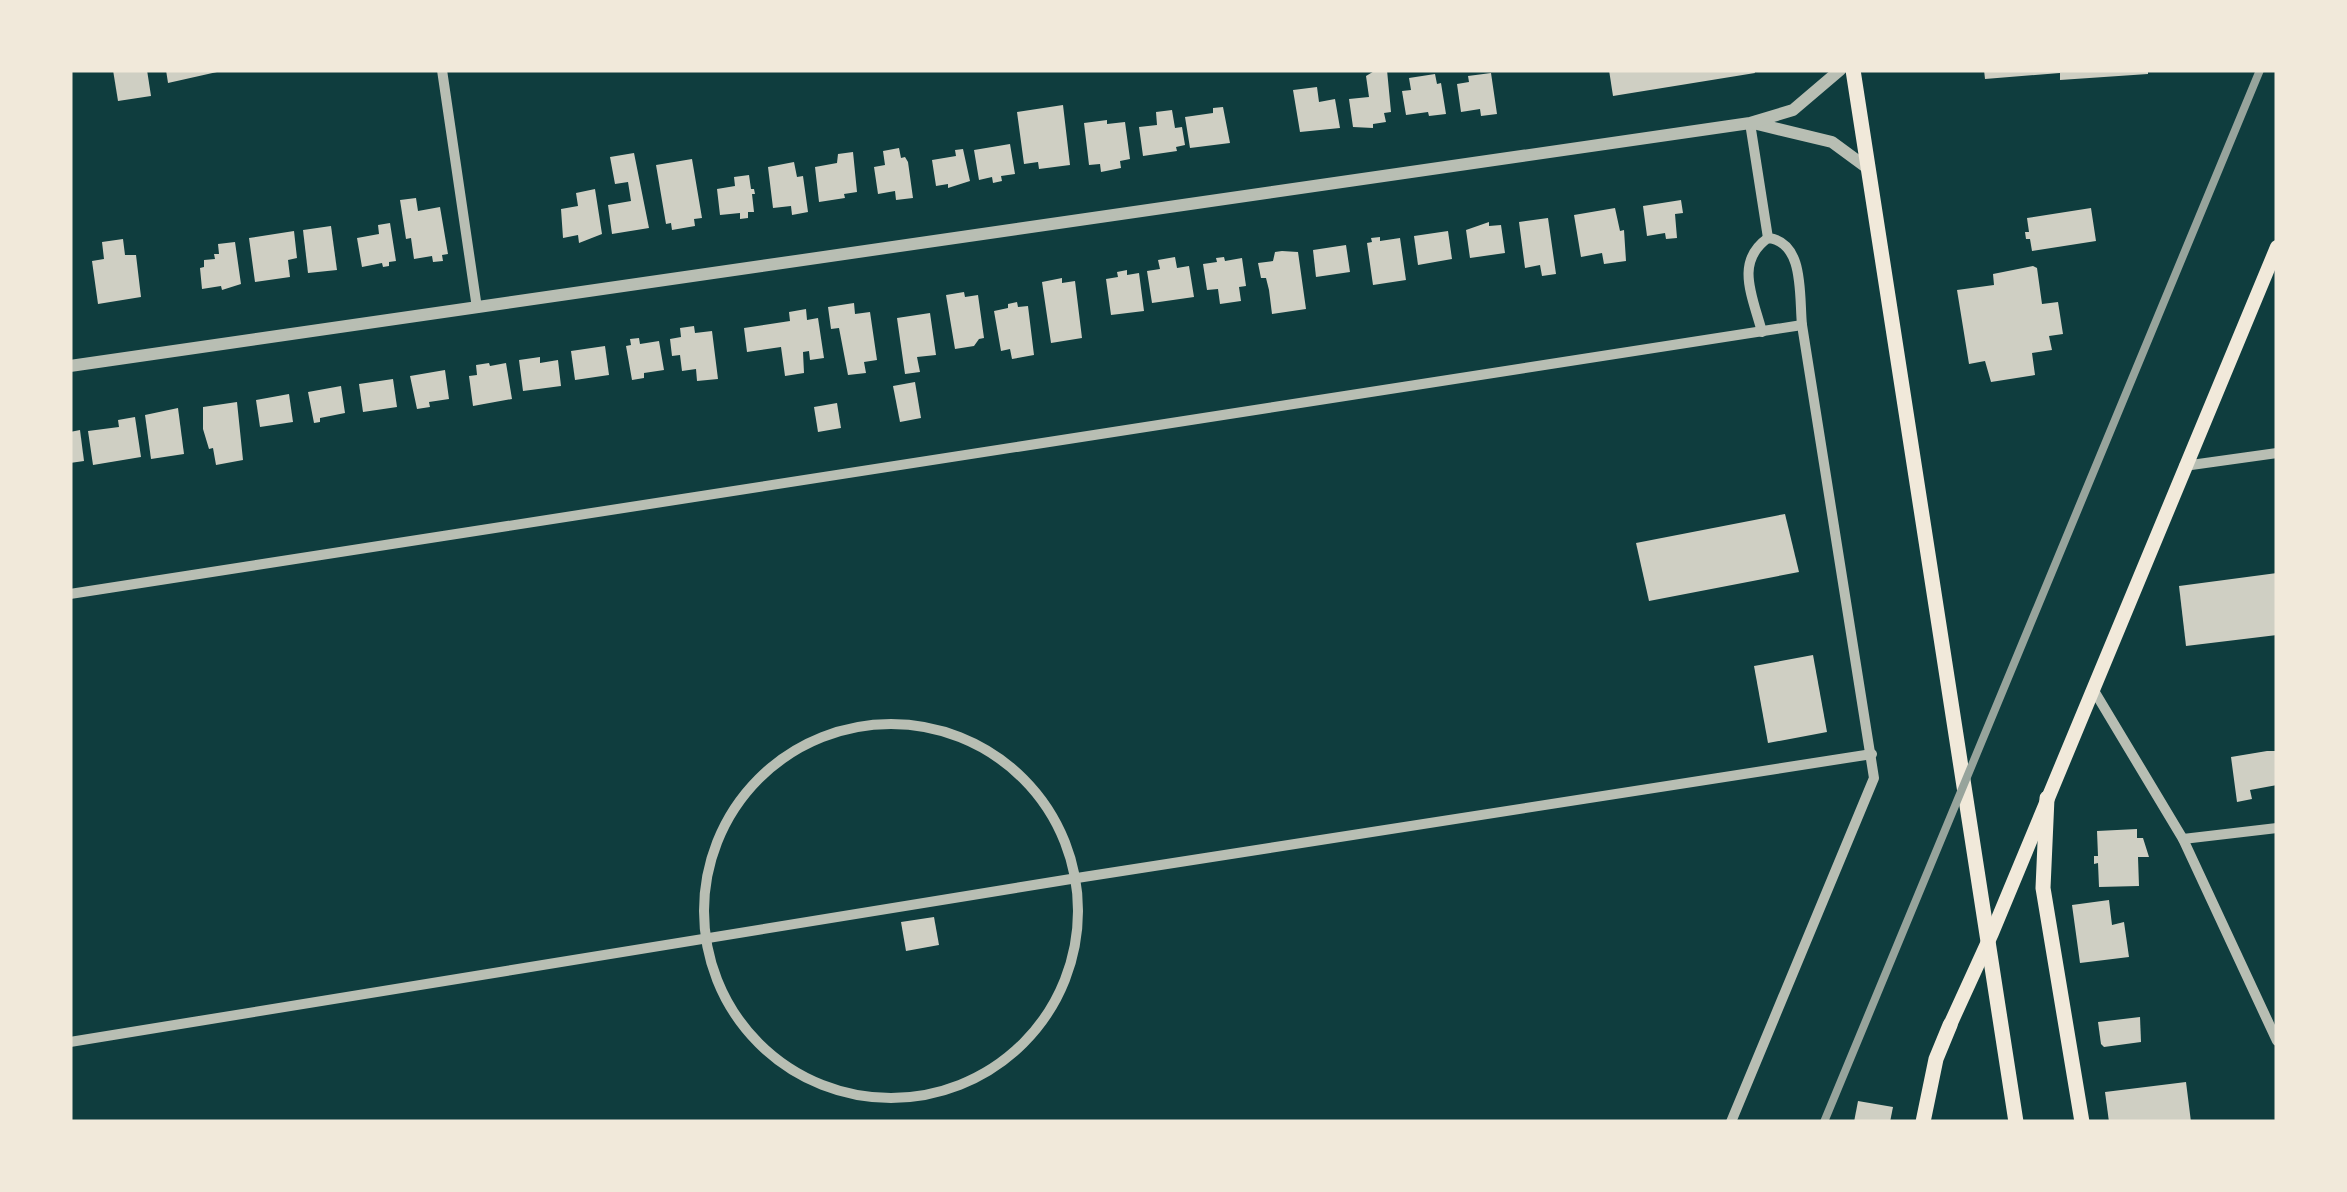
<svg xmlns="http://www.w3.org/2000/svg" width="2347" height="1192" viewBox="0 0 2347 1192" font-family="Raleway,sans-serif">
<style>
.building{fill:#cfcfc3}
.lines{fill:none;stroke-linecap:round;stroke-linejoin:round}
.minor{stroke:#b8beb3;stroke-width:10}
.tertiary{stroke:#b8beb3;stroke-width:12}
.secondary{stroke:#f1e9da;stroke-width:14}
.primary{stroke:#f1e9da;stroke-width:15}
.rail{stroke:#97a49c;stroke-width:8}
</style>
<rect width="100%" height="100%" fill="#0f3d3e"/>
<!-- building -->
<g class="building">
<polygon points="113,70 147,70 151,96 118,101"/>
<polygon points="166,70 217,70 217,72 168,83"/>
<polygon points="1376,70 1387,70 1391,112 1384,113 1386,122 1373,124 1373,128 1353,127 1349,99 1369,97 1366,76"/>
<polygon points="1609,70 1754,70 1755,73 1613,96"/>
<polygon points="1984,70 2148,70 2148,74 2060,80 2060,73 1985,79"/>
<polygon points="1491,73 1497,114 1481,116 1480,109 1461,112 1457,84 1469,82 1468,76"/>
<polygon points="1435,74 1437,84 1441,83 1446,114 1429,116 1428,112 1406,115 1402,91 1411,90 1409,78"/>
<polygon points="1317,87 1319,102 1335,99 1340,128 1300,132 1293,90"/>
<polygon points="1063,105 1070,165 1039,169 1038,162 1024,164 1017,112"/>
<polygon points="1223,107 1230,143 1190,148 1185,117 1213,113 1213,108"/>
<polygon points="1172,110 1175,128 1182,127 1185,145 1176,147 1177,151 1143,156 1139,127 1157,125 1156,112"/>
<polygon points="1107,120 1107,124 1125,122 1130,159 1120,161 1121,168 1101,172 1100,164 1089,165 1084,123"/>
<polygon points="1010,144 1015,174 1001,176 1002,181 993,183 992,177 979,180 974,150"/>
<polygon points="899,148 901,158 905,157 908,162 913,198 896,200 895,191 878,194 874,167 885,165 883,151"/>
<polygon points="963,149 970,181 948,188 948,184 936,186 932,160 956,156 955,150"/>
<polygon points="853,152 857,192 844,194 845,198 819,202 815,167 837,163 838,154"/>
<polygon points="634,153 649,228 612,234 608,205 631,201 628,182 615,184 610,157"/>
<polygon points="692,159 702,218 694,219 695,226 672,230 671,223 666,224 656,165"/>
<polygon points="794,162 797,177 803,176 808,212 792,215 791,206 773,208 768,167"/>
<polygon points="749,175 751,189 754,189 755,194 752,194 754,212 748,212 748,218 740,219 740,213 720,215 717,189 735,186 734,177"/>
<polygon points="595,189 602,234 579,243 578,235 563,238 561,209 578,206 576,193"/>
<polygon points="416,198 418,211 440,207 448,254 442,255 443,261 433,262 432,256 414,259 411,238 406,239 400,200"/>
<polygon points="1681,200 1683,213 1675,214 1677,238 1666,239 1665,233 1647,236 1643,206"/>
<polygon points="1615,208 1620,231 1624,230 1626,261 1604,264 1602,253 1581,257 1574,215"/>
<polygon points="2091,208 2096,241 2032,251 2030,239 2026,239 2025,232 2029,232 2027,218"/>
<polygon points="1548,218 1556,274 1542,276 1540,265 1525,268 1519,222"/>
<polygon points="1489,222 1489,226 1501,225 1505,253 1470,258 1466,230"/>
<polygon points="390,223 396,261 389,262 389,266 383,267 382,263 362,267 357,238 379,234 378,225"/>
<polygon points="331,226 337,270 308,273 303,230"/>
<polygon points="294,231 297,258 288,260 290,277 255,282 249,238"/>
<polygon points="1448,231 1452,259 1418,265 1414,236"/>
<polygon points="1380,237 1380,241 1400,238 1406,280 1373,285 1367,243 1372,242 1371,238"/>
<polygon points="123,239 125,255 136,255 141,297 98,304 92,261 104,259 102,242"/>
<polygon points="235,242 241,284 222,290 221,286 202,289 200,268 204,267 204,260 215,259 214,254 219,254 218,244"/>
<polygon points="1346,245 1350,272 1316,277 1313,250"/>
<polygon points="1282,251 1298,252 1306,309 1272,314 1269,290 1266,278 1261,278 1258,263 1273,261 1275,252"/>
<polygon points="1175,257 1177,268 1189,266 1194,297 1152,303 1147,271 1160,269 1158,260"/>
<polygon points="1224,257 1225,261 1242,258 1246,286 1239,287 1241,301 1220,304 1218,289 1207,290 1203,264 1217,262 1216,258"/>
<polygon points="2033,266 2037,268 2042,304 2058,302 2063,334 2049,336 2052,350 2032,353 2035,375 1991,382 1985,361 1969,364 1957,290 1994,285 1993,274"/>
<polygon points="1127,270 1127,275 1139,273 1144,311 1111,315 1106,279 1118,277 1117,272"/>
<polygon points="1062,278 1062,283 1075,281 1082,338 1051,343 1042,282"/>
<polygon points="964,292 965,297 978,295 984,338 979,339 974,346 955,349 946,295"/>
<polygon points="1017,302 1018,307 1028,306 1034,355 1012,359 1010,349 1001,351 994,311 1008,308 1008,304"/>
<polygon points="854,303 855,314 870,312 877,360 864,362 866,373 848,375 839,328 831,329 828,307"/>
<polygon points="806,309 807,320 818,318 824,358 810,360 809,351 803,352 804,373 785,376 781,347 747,352 744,328 790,321 789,312"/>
<polygon points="930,313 936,355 917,357 920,372 905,374 897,318"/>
<polygon points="694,326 695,333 712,331 718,379 697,381 696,369 682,371 680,355 672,356 670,339 681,337 680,328"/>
<polygon points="639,338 640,344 659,341 664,370 644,373 644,378 632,380 626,346 631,345 630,339"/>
<polygon points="605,346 609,375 575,380 571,351"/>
<polygon points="540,357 540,363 558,360 561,386 523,391 519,360"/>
<polygon points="489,363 490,366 506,363 512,399 473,406 469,376 477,375 476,365"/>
<polygon points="445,370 449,399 429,402 430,407 417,409 410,376"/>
<polygon points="393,379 397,407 363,412 359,384"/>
<polygon points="915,382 921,418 900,422 893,386"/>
<polygon points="341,386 345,413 320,418 320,422 314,423 308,392"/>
<polygon points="289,394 293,422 260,427 256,400"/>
<polygon points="237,402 243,460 216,465 213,448 209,449 203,429 203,407"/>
<polygon points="837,403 841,428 818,432 814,407"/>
<polygon points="178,408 184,454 151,459 145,415"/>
<polygon points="135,417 141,457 93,465 88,431 119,427 118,420"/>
<polygon points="80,430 84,461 70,463 70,432"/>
<polygon points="1785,514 1799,572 1649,601 1636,543"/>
<polygon points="2277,573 2277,635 2186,646 2179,586"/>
<polygon points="1813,655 1827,732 1768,743 1754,666"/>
<polygon points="2267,751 2277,751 2277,785 2250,790 2252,799 2237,802 2231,757"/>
<polygon points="2137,829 2137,838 2143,838 2149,857 2138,857 2139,886 2099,887 2098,863 2094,864 2094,856 2098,856 2097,831"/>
<polygon points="2109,900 2112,925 2124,922 2129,957 2080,963 2072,905"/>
<polygon points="934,917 939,945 906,951 901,922"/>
<polygon points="2140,1017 2141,1042 2104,1047 2101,1044 2098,1022"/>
<polygon points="2186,1082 2191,1122 2109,1122 2105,1092"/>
<polygon points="1858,1101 1893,1107 1890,1122 1854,1122"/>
</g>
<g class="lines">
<!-- minor -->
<g class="minor">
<polyline points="442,70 477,308"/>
<polyline points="1750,123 1768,238"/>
<path d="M1762 332C1753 297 1734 262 1768 238 1805 242 1799 296 1802 325"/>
<polyline points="2184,466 2277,453"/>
<polyline points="70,594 1802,325 1874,778 1731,1122"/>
<polyline points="2093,689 2183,839 2277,1041"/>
<circle cx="891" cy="911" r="187"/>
<polyline points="2183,839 2277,828"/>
<polyline points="70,1042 1077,878 1872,754"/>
</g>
<!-- tertiary -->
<g class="tertiary">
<polyline points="1753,123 1832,142 1866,167"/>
<polyline points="70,366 1750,123 1793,110 1840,70"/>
</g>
<!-- secondary -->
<polyline class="secondary" points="1950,1025 1992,933 2277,247"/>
<!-- primary -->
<g class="primary">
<polyline points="1853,70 2016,1122"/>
<polyline points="2047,798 2043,888 2082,1122"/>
<polyline points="1923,1122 1936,1059 1950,1025"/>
</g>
<!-- rail -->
<polyline class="rail" points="1824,1122 2260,70"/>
</g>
<!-- border -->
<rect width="2347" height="1192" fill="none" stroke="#f1e9da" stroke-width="145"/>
</svg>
